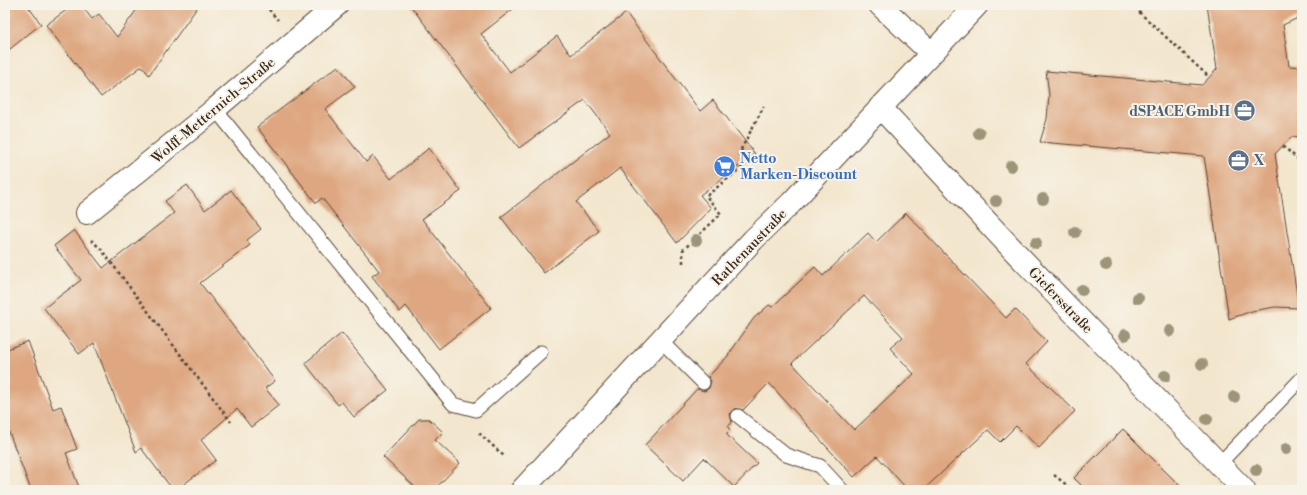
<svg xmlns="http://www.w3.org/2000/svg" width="1307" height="495" viewBox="0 0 1307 495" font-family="'Libre Bodoni',serif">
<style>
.building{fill:#dea781;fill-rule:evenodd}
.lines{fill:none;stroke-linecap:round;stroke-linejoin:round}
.service-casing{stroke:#574638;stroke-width:15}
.minor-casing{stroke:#574638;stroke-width:24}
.tertiary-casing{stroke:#574638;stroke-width:24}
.path{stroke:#574638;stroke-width:2.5;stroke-dasharray:3 3;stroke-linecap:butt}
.service{stroke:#fff;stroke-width:13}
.minor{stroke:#fff;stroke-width:22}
.tertiary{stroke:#fff;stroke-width:22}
.tree{fill:#9c9579}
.labels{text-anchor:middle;stroke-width:4;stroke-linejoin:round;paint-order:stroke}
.street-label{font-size:14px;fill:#3b2a1e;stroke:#f7f3e8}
.service-label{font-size:14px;font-weight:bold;fill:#4e5e75;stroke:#f7f3e8;text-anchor:end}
.shop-label{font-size:14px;font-weight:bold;fill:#366cbe;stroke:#f7f3e8;text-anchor:start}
</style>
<rect width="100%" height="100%" fill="#f7f3e8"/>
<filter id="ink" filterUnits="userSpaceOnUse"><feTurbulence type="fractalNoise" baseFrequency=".025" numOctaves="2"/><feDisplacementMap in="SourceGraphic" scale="8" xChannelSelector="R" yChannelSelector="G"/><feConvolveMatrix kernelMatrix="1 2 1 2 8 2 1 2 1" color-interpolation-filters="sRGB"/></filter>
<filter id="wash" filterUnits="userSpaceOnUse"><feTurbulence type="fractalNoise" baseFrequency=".012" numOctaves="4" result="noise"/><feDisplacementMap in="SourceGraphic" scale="16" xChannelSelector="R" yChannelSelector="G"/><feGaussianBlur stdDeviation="0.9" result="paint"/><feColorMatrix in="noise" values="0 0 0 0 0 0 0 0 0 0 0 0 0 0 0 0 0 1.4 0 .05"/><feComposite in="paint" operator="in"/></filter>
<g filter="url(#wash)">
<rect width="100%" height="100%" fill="#f3e6ce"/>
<g id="blocks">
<!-- building -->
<g class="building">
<polygon points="5,5 27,5 41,24 5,53"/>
<polygon points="73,5 81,5 92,19 99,14 117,37 140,5 199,5 149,75 142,66 101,97 46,25"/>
<polygon points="410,5 518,5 481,34 510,72 557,36 571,55 626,13 700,111 713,100 755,154 700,195 711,208 677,243 620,168 576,202 599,231 544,273 501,217 610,133 585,100 519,148"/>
<polygon points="1207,5 1302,5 1302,16 1283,25 1289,66 1302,67 1302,138 1291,137 1275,154 1299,308 1275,307 1252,311 1229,319 1204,156 1040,142 1047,119 1049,95 1046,71 1202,85 1217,69"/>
<polygon points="338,66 355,87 325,109 366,162 373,156 391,179 429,148 461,191 422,219 491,308 439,349 406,306 400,312 372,276 379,271 322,198 316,203 257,127"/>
<polygon points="187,185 205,210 231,190 261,229 247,240 250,245 200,283 275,381 265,388 279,405 251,427 237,409 201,440 216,460 176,490 173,490 141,448 136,452 94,343 79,354 44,308 81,280 54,246 74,230 103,268 174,213 165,201"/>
<path d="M906 213 1006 318 1015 309 1047 342 1026 364 1075 411 1039 448 1016 426 1000 442 988 430 923 490H908L877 456 854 477 769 383 743 410 736 408 730 414 732 422 728 427 730 430 726 434 757 463 734 487 704 458 683 481 645 445 697 389 705 391 709 388 711 381 708 377 727 357 754 318 769 305 772 307 815 267 823 276 868 233 876 242ZM864 296 903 337 890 348 914 374 854 430 792 363Z"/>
<polygon points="342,333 388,390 354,417 342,402 338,405 305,363"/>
<polygon points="28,341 53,409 61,406 77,449 66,453 80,490 31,490 5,422 5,350"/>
<polygon points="419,419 429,419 443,432 435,440 460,463 434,490 418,490 383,457"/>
<polygon points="1123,429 1184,490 1086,490 1074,478"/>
</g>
</g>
</g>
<g filter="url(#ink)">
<use href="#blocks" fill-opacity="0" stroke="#574638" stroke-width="1"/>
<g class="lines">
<defs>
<g id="service">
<polyline points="215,109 453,404 476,410 541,352"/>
<polyline points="661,341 703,383"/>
<polyline points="738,416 786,455 820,466 842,490"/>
<polyline points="1219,464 1302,378"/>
</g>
<g id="minor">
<polyline points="880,5 931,53"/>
<polyline points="880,107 1016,253 1244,490"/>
<polyline points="87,213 215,109 337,5"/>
</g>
<polyline id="tertiary" points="522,490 753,240 791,203 977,5"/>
</defs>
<!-- service casing -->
<use href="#service" class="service-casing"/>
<!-- minor casing -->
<use href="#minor" class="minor-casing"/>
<!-- tertiary casing -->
<use href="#tertiary" class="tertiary-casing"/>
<!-- path -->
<g class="path">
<polyline points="265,5 278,20"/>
<polyline points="1139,12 1209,77"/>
<polyline points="1283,146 1302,163"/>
<polyline points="738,155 764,106"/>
<polyline points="91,240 101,249 231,422"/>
<polyline points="683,263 683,250 721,214 706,196 749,162 741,150"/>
<polyline points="479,433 505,457"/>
<polyline points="1054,475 1073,490"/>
</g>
<!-- service -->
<use href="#service" class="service"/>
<!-- minor -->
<use href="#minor" class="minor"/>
<!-- tertiary -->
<use href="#tertiary" class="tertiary"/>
</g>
<!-- trees -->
<g class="tree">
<circle cx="979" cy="133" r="6"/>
<circle cx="1011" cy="166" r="6"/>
<circle cx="1043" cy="199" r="6"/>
<circle cx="996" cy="201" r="6"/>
<circle cx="1075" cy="232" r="6"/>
<circle cx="696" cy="240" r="6"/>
<circle cx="1036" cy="243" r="6"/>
<circle cx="1106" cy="265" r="6"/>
<circle cx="1082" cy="290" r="6"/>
<circle cx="1138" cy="298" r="6"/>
<circle cx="1170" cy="331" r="6"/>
<circle cx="1125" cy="335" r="6"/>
<circle cx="1202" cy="364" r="6"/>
<circle cx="1165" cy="376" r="6"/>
<circle cx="1234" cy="397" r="6"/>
<circle cx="1207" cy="419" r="6"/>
<circle cx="1286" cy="449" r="6"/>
<circle cx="1256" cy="470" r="6"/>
</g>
</g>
<!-- icons -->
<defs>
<symbol id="office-disc" viewBox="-11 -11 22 22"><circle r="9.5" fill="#5c6f8a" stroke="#f7f3e8"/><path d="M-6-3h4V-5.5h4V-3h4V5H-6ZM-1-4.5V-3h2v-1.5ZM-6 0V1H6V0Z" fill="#fff"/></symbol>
<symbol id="supermarket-disc" viewBox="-11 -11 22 22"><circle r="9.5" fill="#3f7fe0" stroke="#f7f3e8"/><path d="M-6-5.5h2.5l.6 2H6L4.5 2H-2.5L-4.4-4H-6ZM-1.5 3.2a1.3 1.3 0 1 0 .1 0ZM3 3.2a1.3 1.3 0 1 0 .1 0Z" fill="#fff"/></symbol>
</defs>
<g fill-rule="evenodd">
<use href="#office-disc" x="1232" y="98" width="25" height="25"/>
<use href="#office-disc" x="1226" y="148" width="25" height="25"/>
<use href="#supermarket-disc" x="712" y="154" width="25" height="25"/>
</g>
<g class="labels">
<!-- street labels -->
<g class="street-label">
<text transform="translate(213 110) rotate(-40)" y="5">Wolff-Metternich-Straße</text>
<text transform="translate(749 247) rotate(-46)" y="5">Rathenaustraße</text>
<text transform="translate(1061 300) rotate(46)" y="5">Giefersstraße</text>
</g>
<!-- service labels -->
<g class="service-label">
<text x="1230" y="116">dSPACE GmbH</text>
<text x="1254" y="165" text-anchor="start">X</text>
</g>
<!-- shop labels -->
<g class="shop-label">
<text x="740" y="163">Netto<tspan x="740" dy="16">Marken-Discount</tspan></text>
</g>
</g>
<!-- margin -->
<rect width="1307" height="495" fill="none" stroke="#f7f3e8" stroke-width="20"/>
</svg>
